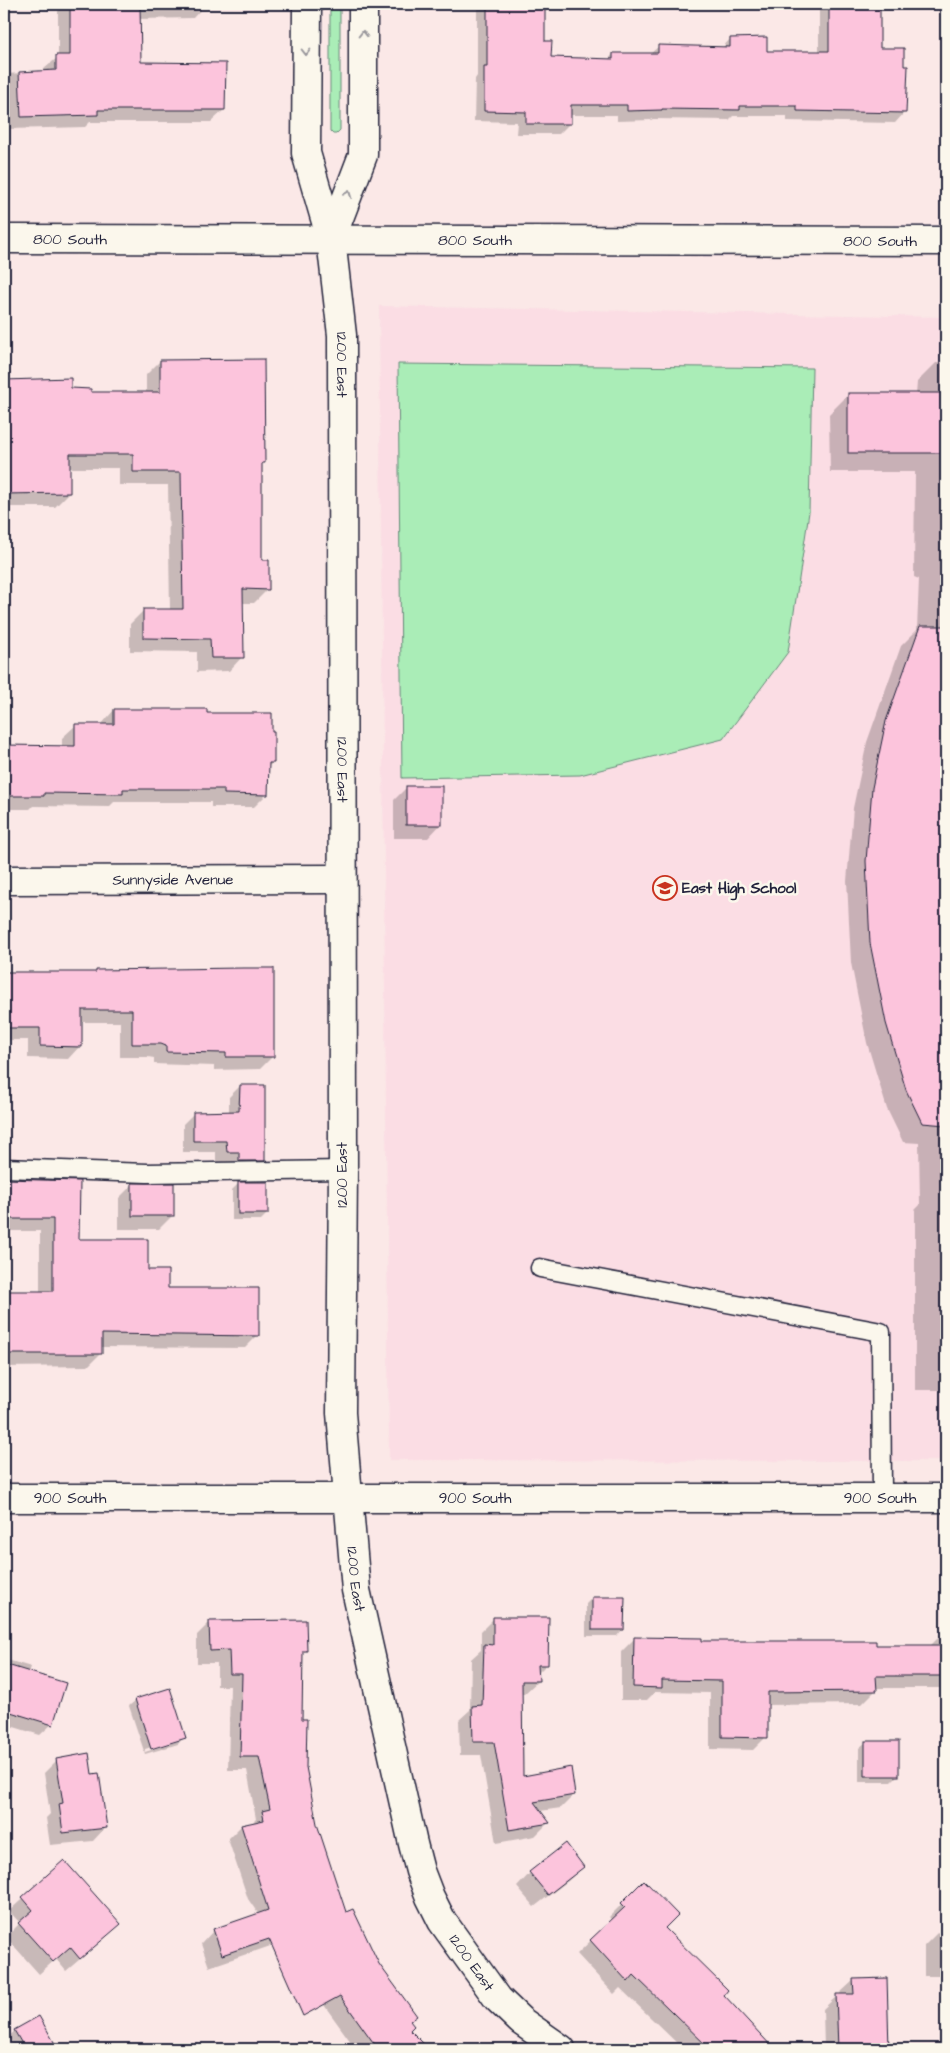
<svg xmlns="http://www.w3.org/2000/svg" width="950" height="2053" viewBox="0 0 950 2053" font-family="'Architects Daughter',sans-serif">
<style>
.built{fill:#fbdde4}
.green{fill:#aaedb7;stroke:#668879}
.shadow{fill:#0003;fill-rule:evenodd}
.building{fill:#fcc4dc;stroke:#22223b}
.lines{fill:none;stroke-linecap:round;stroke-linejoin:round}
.service-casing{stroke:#22223b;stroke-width:21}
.minor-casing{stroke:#22223b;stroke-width:31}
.tertiary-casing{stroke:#22223b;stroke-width:31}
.secondary-casing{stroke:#22223b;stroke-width:31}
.service{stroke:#fbf7ec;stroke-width:18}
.minor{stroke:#fbf7ec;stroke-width:28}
.tertiary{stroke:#fbf7ec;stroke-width:28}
.secondary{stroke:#fbf7ec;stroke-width:28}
.oneway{stroke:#99979c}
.labels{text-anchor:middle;stroke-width:5;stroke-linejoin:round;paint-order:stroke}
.street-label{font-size:15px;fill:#22223b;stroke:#fbf7ec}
.poi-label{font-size:15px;font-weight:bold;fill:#22223b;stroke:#fbf7ec;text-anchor:start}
</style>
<rect width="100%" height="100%" fill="#fbe8e7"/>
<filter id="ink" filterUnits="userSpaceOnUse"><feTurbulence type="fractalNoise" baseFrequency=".02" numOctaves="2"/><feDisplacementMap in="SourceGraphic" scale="10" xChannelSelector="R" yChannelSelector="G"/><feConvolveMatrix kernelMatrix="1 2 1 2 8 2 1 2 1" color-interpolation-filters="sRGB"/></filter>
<g filter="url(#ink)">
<!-- built -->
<polygon class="built" points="379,306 946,317 946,1461 389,1460"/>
<!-- green -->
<g class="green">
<polygon points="330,4 340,4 340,130 336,134 333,134 330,131"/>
<polygon points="398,364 812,368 809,512 788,652 723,739 580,775 402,778"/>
</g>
<!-- shadow -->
<g class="shadow">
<polygon points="65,4 206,4 193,18 139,19 140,64 224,110 211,122 90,122 85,127 9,129 8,124 4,124 4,74 44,72 44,69 58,57 58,11"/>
<polygon points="477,4 544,4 544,42 550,58 608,60 613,54 650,54 659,46 722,48 730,39 765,52 819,52 819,4 878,4 878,49 905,112 895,123 787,121 787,116 733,116 729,120 653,119 651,120 617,121 617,115 570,115 570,123 559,134 516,134 517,122 474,121 475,79 477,76"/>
<polygon points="160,361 264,462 261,466 261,561 268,589 254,603 242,603 242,657 229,671 197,672 197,652 130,651 130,624 144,610 170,610 168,485 119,485 119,468 69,468 69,493 55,507 4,507 4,381 41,381 90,393 146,393 146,375"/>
<polygon points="936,363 946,363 946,1390 915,1390 915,1210 920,1205 919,1143 903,1142 887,1109 867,1043 851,963 847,881 853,808 867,742 901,646 917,630 919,579 914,577 915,472 830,472 829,414 848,395 916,395 917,382"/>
<polygon points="114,710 205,714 273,762 268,767 267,794 254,807 211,807 211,802 114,802 109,807 33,806 30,809 4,809 4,747 62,747 62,738 76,725 101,725"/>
<polygon points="407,787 441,824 428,838 394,838 394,800"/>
<polygon points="97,971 273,1056 260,1069 214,1070 214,1066 154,1064 154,1058 148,1057 120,1057 120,1022 81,1022 80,1046 68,1059 28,1058 28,1040 4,1040 4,973 94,974"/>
<polygon points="240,1086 264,1160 253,1171 228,1171 228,1163 216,1163 216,1152 183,1152 183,1124 194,1113 229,1113 229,1097"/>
<polygon points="4,1180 79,1182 78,1241 258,1335 245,1348 101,1347 101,1353 88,1366 4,1367 4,1292 40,1292 40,1231 4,1231"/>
<polygon points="239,1183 267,1214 261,1220 232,1220 232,1190"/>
<polygon points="133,1184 172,1216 159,1229 119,1229 119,1198"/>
<polygon points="592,1598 623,1629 617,1636 586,1636 586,1604"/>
<polygon points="494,1618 547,1664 537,1674 538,1681 524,1694 521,1694 522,1778 574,1795 561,1808 540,1811 548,1823 535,1836 496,1843 481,1755 460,1755 459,1720 470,1710 471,1659 481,1650 481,1631"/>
<polygon points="210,1622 306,1650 302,1654 300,1720 305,1767 316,1824 345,1914 378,1964 415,2016 409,2022 409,2030 428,2049 356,2049 279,1943 209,1967 201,1944 214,1930 259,1915 248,1899 228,1839 241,1826 251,1824 256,1819 247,1770 228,1770 230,1686 217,1686 217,1663 197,1663 197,1635"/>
<polygon points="942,1634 946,1634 946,1688 875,1688 875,1691 862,1704 767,1705 766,1737 753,1750 710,1749 710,1693 655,1692 647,1700 621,1700 621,1652 634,1639 700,1642 930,1646"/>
<polygon points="4,1659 31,1667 29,1673 52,1724 40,1735 4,1724"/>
<path d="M136 1700 184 1737 178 1744 145 1754 129 1706ZM178 1739V1741L145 1752V1749Z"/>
<polygon points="866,1742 897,1776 891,1782 859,1782 859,1748"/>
<polygon points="57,1760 91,1775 106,1827 93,1841 50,1845 46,1818 50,1814 44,1773"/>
<polygon points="566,1845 583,1867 569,1880 534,1907 517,1887 530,1873"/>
<polygon points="64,1861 106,1937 66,1971 56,1959 39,1974 6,1937 20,1923 9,1911"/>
<polygon points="644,1882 663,1928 772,2049 683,2049 620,1988 614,1994 577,1954 612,1920 609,1917"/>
<polygon points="938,1932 946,1932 946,1990 944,1990 945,1976 924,1976 924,1946"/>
<polygon points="886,1979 888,2049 824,2049 823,2009 837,1996 841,1996 840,1993 854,1980"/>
<polygon points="15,2031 54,2045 50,2049 15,2049 8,2037"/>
</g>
<!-- building -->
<g class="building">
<polygon points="70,4 140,4 141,62 226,63 225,110 98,110 98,115 21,117 19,72 56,70 56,55 70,55"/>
<polygon points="487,4 545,4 545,41 552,41 551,57 613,59 613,53 658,53 658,45 730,47 730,38 767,37 767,51 829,51 829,4 880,4 880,48 904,48 904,66 908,66 906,113 797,111 797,106 740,106 740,110 662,109 662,110 627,111 627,105 571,105 571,124 526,124 526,112 484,111 484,67 487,67"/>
<polygon points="264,359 265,463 262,463 262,560 269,560 269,590 243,589 244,658 211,658 210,639 143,638 143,609 183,609 181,472 133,472 133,454 70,454 70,493 4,494 4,380 71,378 71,388 91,389 91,392 160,392 160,360"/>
<rect x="848" y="393" width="98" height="60"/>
<polygon points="920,626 946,626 946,1125 922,1123 906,1090 886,1023 870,943 866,861 872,788 886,721"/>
<polygon points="114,709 207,709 207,713 272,713 272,732 274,732 274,763 269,763 268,795 224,794 224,789 123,789 123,794 44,793 44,796 4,796 4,745 75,746 75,724 114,724"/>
<rect x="406" y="786" width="36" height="39"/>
<polygon points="243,968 274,968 274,1057 226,1057 226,1053 166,1052 166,1046 161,1044 132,1044 132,1010 82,1010 82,1047 40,1046 40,1028 4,1028 4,972 96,972 96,970"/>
<polygon points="240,1085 265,1085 265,1161 239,1161 239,1152 227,1152 226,1141 193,1141 193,1112 239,1111"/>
<polygon points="4,1179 80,1181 79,1239 148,1239 148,1270 168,1270 168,1288 259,1288 259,1336 102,1334 102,1354 4,1354 4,1291 53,1291 53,1219 4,1219"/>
<rect x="238" y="1182" width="30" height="32"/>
<rect x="132" y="1183" width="42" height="33"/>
<polygon points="592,1597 625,1597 624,1630 592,1630"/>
<polygon points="493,1617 549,1617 548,1665 538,1665 539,1681 522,1681 523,1776 571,1767 575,1795 534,1802 550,1823 509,1830 494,1742 473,1742 472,1706 482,1705 484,1644 493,1645"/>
<polygon points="306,1620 307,1651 303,1651 302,1719 307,1719 306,1767 317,1824 346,1912 353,1909 379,1964 417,2016 410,2021 414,2026 410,2030 429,2049 378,2049 340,1996 303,2016 269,1939 222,1955 213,1929 268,1910 241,1825 264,1820 262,1811 270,1809 259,1757 240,1757 242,1674 230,1674 229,1650 210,1651 209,1621"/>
<polygon points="634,1637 702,1638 702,1641 876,1641 876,1645 946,1645 946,1676 876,1676 877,1691 768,1692 768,1738 722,1737 722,1681 662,1680 662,1688 633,1687"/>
<polygon points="4,1664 66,1683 53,1725 4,1710"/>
<polygon points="170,1688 186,1738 151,1749 135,1699"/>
<rect x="865" y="1741" width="34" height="35"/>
<polygon points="89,1753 92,1774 99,1773 107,1828 63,1833 59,1804 63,1803 56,1759"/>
<polygon points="566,1843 584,1867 548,1895 529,1872"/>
<polygon points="64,1860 121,1924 80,1959 70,1947 53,1962 18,1923 33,1910 22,1897"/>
<polygon points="644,1880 678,1915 665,1928 728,1990 724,1995 774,2049 710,2049 634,1975 628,1982 590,1940 625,1907 621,1903"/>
<polygon points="887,1978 889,2049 838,2049 836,1994 854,1994 853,1979"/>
<polygon points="39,2016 58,2049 25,2049 14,2030"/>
</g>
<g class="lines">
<defs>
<g id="service">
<polyline points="4,1168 147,1173 343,1170"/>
<polyline points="540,1268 881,1332 882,1498"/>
</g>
<g id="minor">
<path id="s1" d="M307 4 306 153 331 239 342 335 343 1170 341 1413 356 1590 413 1844 420 1871 430 1897 442 1921 498 1999 521 2021 561 2049"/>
<polyline points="331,239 363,155 363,4"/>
<path id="s2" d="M4 880 342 879"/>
</g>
<g id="tertiary">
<path id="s3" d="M4 1498H946"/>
</g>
<g id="secondary">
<path id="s4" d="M4 239 946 241"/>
</g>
</defs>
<!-- service casing -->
<use href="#service" class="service-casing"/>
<!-- minor casing -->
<use href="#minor" class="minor-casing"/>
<!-- tertiary casing -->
<use href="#tertiary" class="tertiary-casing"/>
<!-- secondary casing -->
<use href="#secondary" class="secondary-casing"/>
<!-- service -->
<use href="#service" class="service"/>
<!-- minor -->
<use href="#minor" class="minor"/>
<!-- tertiary -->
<use href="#tertiary" class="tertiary"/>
<!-- secondary -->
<use href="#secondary" class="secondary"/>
</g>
<!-- one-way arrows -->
<defs><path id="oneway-chevron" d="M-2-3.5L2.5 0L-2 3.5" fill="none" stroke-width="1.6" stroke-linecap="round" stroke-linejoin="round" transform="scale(1.25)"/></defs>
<g class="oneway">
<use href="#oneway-chevron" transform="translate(363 34) rotate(-90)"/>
<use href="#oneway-chevron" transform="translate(306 52) rotate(90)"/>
<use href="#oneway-chevron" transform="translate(348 194) rotate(-69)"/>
</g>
</g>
<!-- icons -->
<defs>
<symbol id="school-ring" viewBox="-11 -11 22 22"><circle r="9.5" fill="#fbf7ec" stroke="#c8321e" stroke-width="1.5"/><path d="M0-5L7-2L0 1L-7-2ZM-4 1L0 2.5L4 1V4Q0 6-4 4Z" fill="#c8321e"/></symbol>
</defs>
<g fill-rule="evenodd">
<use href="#school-ring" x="651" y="874" width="28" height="28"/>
</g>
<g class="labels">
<!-- street labels -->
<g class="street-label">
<text dy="5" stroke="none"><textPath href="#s4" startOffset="66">800 South</textPath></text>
<text dy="5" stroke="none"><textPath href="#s4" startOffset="471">800 South</textPath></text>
<text dy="5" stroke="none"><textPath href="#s4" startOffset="876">800 South</textPath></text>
<text dy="5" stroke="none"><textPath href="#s1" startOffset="365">1200 East</textPath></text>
<text dy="5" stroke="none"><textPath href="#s1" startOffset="770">1200 East</textPath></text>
<text dy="5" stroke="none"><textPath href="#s2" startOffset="169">Sunnyside Avenue</textPath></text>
<text transform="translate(342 1175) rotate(-90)" y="5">1200 East</text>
<text dy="5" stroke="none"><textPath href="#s3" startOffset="66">900 South</textPath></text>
<text dy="5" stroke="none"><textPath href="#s3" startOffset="471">900 South</textPath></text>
<text dy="5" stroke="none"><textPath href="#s3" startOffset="876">900 South</textPath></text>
<text dy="5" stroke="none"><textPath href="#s1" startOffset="1580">1200 East</textPath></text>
<text dy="5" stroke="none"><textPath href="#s1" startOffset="1985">1200 East</textPath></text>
</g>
<!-- poi labels -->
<g class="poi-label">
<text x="682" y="893">East High School</text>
</g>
</g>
<!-- margin -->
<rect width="950" height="2053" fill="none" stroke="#fbf7ec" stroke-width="20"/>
<rect x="10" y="10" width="930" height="2033" fill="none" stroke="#22223b" stroke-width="2" filter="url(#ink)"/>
</svg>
